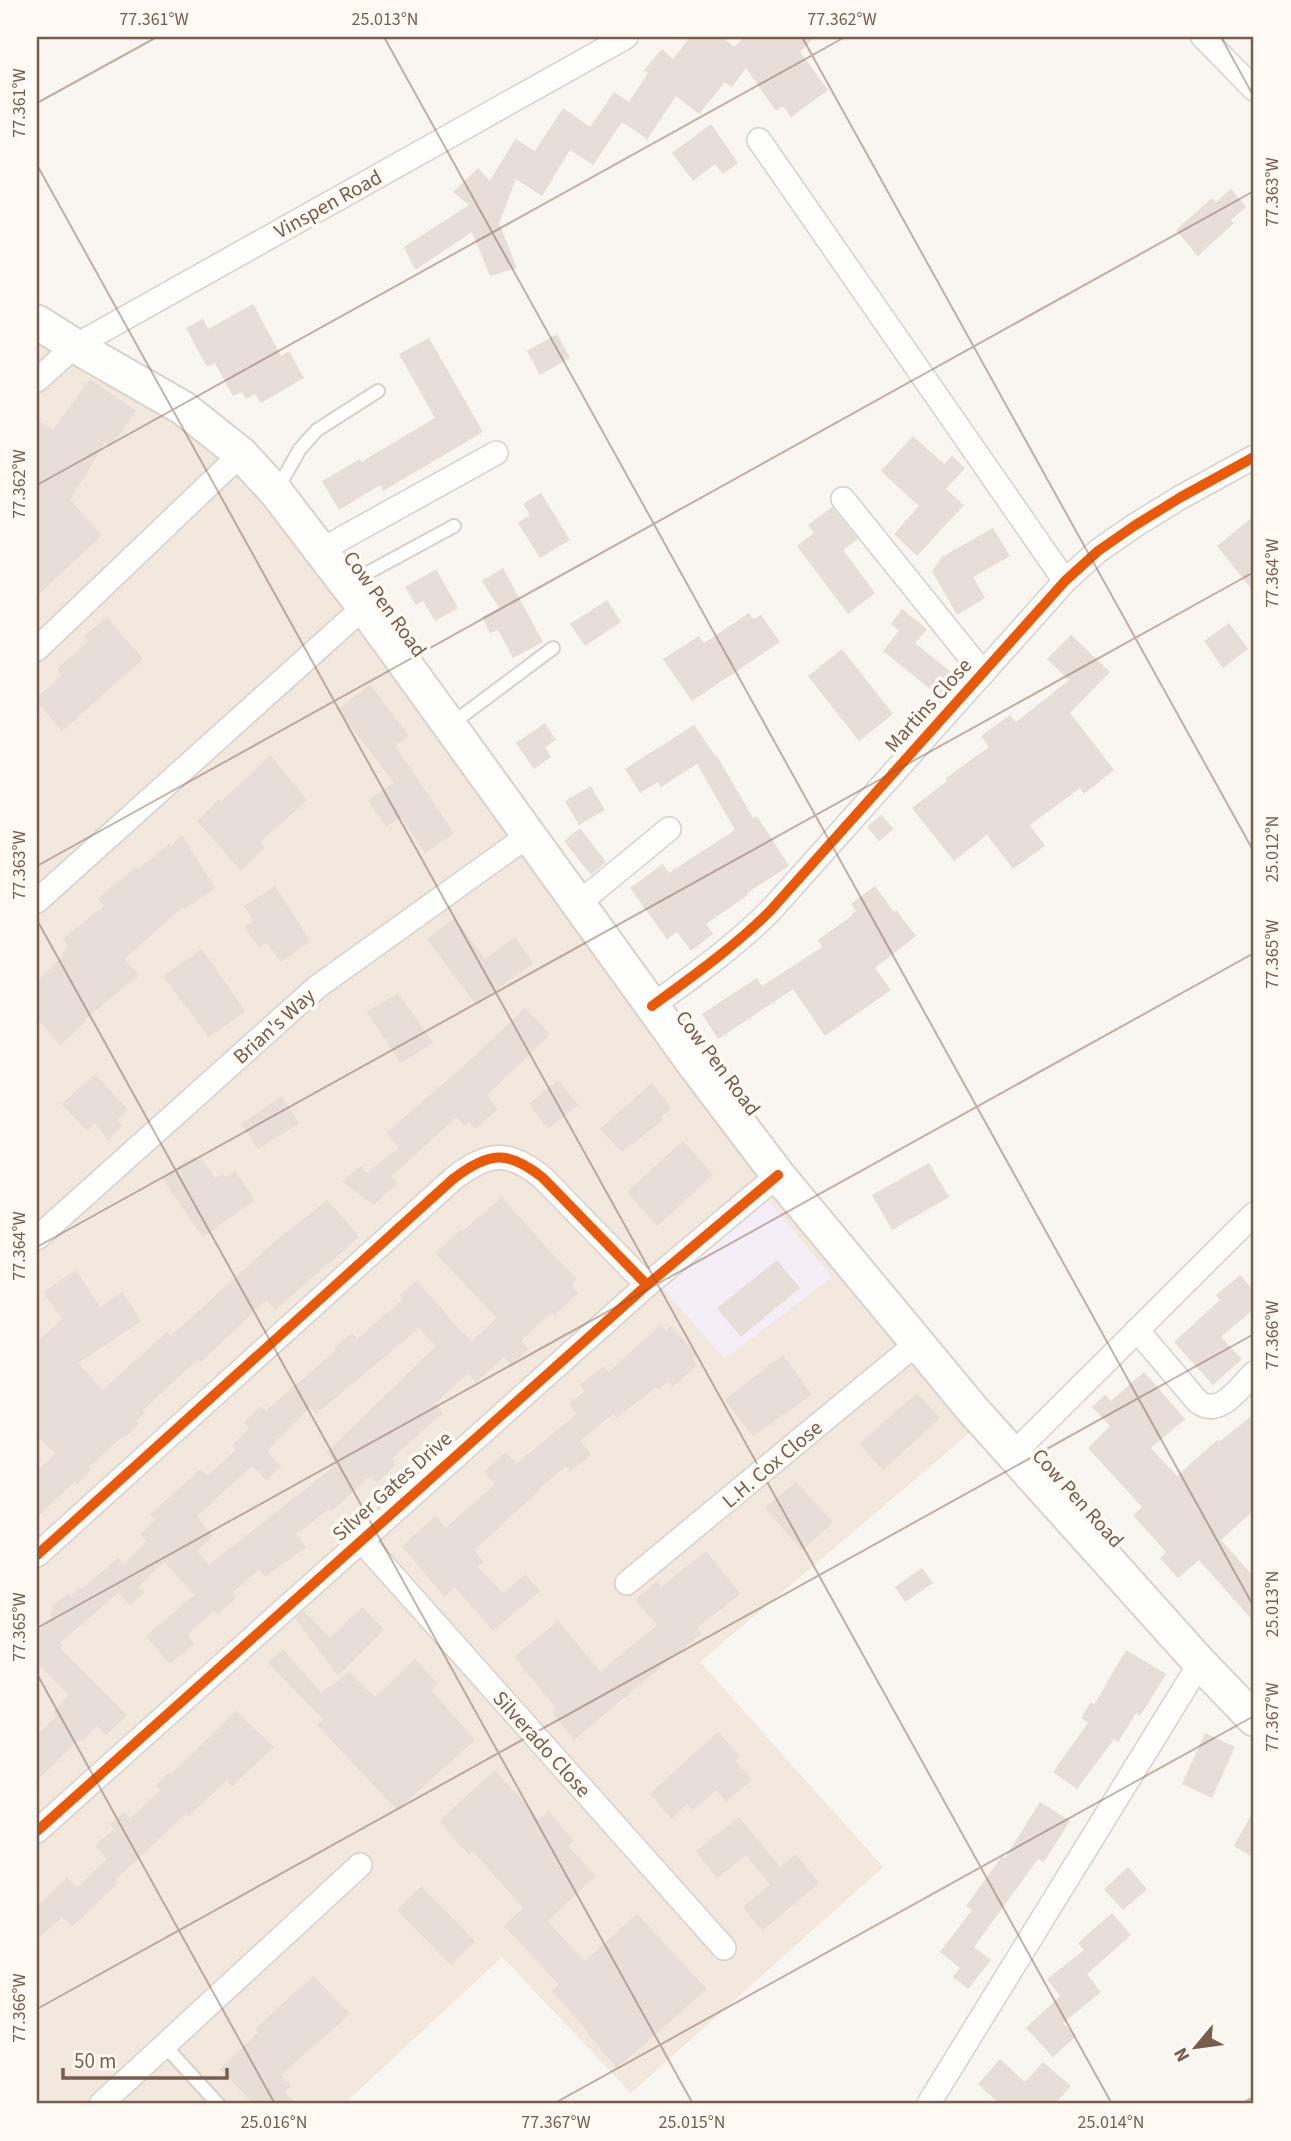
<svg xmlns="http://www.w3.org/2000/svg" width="1291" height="2141" viewBox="0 0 1291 2141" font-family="'Source Sans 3',sans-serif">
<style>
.residential{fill:#f2e8de}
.education{fill:#f6eef6}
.building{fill:#e6ded7;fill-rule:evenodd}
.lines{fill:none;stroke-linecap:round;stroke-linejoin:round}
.lane-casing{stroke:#d7d1cb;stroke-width:16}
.street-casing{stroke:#d7d1cb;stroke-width:26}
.secondary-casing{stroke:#d9d2cb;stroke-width:37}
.lane{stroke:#fefefd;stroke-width:12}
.street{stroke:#fefefd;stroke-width:23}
.secondary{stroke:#fefefd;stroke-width:33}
.cycleway-casing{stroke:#fffaf3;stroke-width:15}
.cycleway{stroke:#e8590c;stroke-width:10}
.ticks{fill:none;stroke:#7a5c4d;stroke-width:2;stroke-opacity:0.45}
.labels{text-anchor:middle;stroke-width:7;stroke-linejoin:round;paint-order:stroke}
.street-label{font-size:21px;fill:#7a5c4d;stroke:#fffaf3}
.neatline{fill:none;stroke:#7a5c4d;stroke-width:2.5}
.ticks-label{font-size:18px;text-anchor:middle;fill:#7a5c4d}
</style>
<rect width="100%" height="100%" fill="#f9f5f0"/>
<!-- residential -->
<polygon class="residential" points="37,335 159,405 242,470 973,1430 700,1662 883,1867 631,2093 502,1957 344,2104 37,2104"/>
<!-- education -->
<polygon class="education" points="768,1200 832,1277 725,1359 663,1289"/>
<!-- building -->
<g class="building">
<polygon points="690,37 722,37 734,47 744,37 815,37 800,52 828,90 791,117 783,106 776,111 746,68 732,87 725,82 699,114 676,96 646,141 646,138 622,122 593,165 570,150 542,196 516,179 499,223 517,268 490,276 472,232 415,270 404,247 469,205 453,192 478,168 490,181 515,139 535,151 563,108 590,127 614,92 629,102 648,73 644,70 662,49 673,59"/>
<polygon points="711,124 738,163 723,174 715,164 693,181 672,153"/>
<polygon points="1231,189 1246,207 1231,220 1234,223 1198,256 1176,230 1212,198 1216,202"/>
<polygon points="253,304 281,356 289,351 304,378 261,403 255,394 246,399 242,392 233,396 215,363 207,367 186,328 203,319 208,329"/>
<polygon points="557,334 570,358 540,375 527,351"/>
<polygon points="429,338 483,432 383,491 380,485 339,510 322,481 360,459 361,462 435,418 399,354"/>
<polygon points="90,379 136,411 111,446 105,442 70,500 102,535 37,596 37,421 53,430"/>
<polygon points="913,436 944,464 952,456 965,468 946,489 964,505 917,556 894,534 919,506 881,471"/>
<polygon points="541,493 570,540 540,558 518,523 530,515 523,504"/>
<polygon points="832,507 858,539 843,550 875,593 848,614 797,546 814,533 808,525"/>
<polygon points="1254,516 1254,592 1217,546"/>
<polygon points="993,528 1010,556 973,577 985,598 957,615 932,571 942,557"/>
<polygon points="503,568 543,642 513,658 498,630 490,633 482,617 499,608 482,581"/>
<polygon points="436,569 458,608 435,621 423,601 416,605 405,587"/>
<polygon points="607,600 621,622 585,646 570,624"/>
<polygon points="902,609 927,629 915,643 957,677 940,697 883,651 899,631 891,624"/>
<polygon points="749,613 753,619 761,615 780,642 692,701 663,659 699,636 704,643"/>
<polygon points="107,617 143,659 62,731 37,702 37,697 62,675 57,669 88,641 84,636"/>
<polygon points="1229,623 1248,649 1223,668 1204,641"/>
<polygon points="1071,635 1110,672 1070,713 1114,770 1084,794 1080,788 1030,825 1045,846 1013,869 987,835 954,861 912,808 947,781 946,778 989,747 981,736 1010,715 1016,722 1069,680 1047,659"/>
<polygon points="842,649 893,714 859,741 808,676"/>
<polygon points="370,685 409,736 395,746 454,833 425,853 401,817 386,827 368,800 394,783 338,709"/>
<polygon points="545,723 556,740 545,747 551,757 534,769 516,743"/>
<polygon points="694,725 716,757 717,756 753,818 757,816 789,866 747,893 748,895 706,924 713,934 691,951 677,932 667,939 630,888 663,864 669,873 735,830 697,764 661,787 658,782 640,793 625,769"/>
<polygon points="270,755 307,800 260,842 265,847 241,871 197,821 219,799 221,802"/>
<polygon points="591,786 605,810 579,825 565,801"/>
<polygon points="881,815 894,829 879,841 867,827"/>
<polygon points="580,828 606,862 591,875 564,841"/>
<polygon points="182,835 215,888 185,909 183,907 124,959 139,975 85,1019 86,1021 60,1045 37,1019 37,981 63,956 62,954 69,947 63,939 104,906 98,898 136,867 138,869 169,844 171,846"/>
<polygon points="275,886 310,941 281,962 267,943 259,947 244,927 254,921 244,906"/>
<polygon points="875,886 894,912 896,910 916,936 875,968 891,990 825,1036 793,989 718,1039 702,1014 757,978 762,986 822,947 818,940 853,915 852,914 856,911 851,904"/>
<polygon points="455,918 485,959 515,937 533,963 476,1005 427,939"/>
<polygon points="202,949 245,1011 209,1037 163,976"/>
<polygon points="398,993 433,1043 401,1063 367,1012"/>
<polygon points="525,1008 550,1034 487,1096 498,1109 475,1129 469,1123 465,1126 457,1117 391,1176 398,1183 373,1205 342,1181 361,1166 366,1173 399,1148 386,1133 475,1056"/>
<polygon points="95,1074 128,1110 117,1120 122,1126 108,1140 95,1123 87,1131 62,1104"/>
<polygon points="558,1080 578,1105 548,1129 529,1104"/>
<polygon points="652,1083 671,1108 661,1117 663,1120 622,1152 600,1129"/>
<polygon points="282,1096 299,1123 258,1149 241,1124"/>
<polygon points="683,1141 713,1175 657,1226 627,1192"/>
<polygon points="194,1156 198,1161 201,1158 215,1178 223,1173 226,1177 235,1171 255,1200 203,1237 162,1178"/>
<polygon points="929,1163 949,1197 892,1230 872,1195"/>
<path d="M502 1197 554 1256 577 1279 571 1285 578 1293 555 1315 552 1312 521 1341 528 1349 511 1365 504 1357 476 1382 468 1373 435 1404 443 1413 391 1459 396 1464 377 1483 370 1476 331 1512 329 1509 296 1534 306 1547 265 1577 259 1569 233 1592 237 1597 217 1615 214 1611 187 1635 194 1644 170 1664 146 1636 194 1595 164 1562 138 1587 144 1593 130 1605 118 1593 60 1643 63 1645 60 1648 127 1715 106 1735 97 1726 83 1741 80 1739 37 1780V1735L57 1716 53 1712 69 1695 37 1663V1632L52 1617 49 1614 54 1610 52 1607 68 1593 70 1596 80 1587 82 1589 118 1558 124 1564 147 1541 140 1534 156 1520 150 1514 201 1469 207 1476 236 1450 232 1446 249 1428 244 1423 260 1406 266 1411 336 1350 334 1348 352 1333 357 1339 403 1299 400 1295 417 1280 463 1334 464 1333 472 1341 497 1318 435 1253 461 1229 463 1231ZM419 1328 436 1346 326 1453 337 1464 209 1565 197 1551 213 1536 197 1516 252 1466 267 1481 281 1466 267 1451 310 1407 316 1414Z"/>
<polygon points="328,1200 359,1237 275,1310 266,1300 201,1362 198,1359 143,1410 145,1412 136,1421 139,1424 125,1437 124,1435 88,1468 91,1470 77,1484 74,1482 37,1517 37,1471 55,1454 37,1436 37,1342 62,1319 43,1292 76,1270 100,1307 122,1292 141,1321 78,1363 103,1390 167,1332 171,1336 280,1237"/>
<polygon points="777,1260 800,1288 741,1337 717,1308"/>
<polygon points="1240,1275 1254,1291 1254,1309 1221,1337 1242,1359 1213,1385 1174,1342 1220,1300 1216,1295"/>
<polygon points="660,1325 666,1331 671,1326 697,1354 692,1359 697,1365 673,1387 668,1381 658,1390 656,1387 617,1418 614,1413 580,1441 591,1455 570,1472 566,1466 538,1489 540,1490 474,1550 484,1562 478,1567 503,1593 525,1574 540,1591 493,1631 455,1587 444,1597 402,1546 436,1516 446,1528 495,1484 484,1472 506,1452 516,1464 577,1414 569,1404 585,1391 580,1385 604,1366 609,1372"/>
<polygon points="783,1355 812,1395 753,1436 724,1400"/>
<polygon points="1144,1372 1185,1419 1151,1448 1177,1476 1217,1440 1219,1442 1254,1414 1254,1510 1221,1540 1254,1577 1254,1622 1199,1560 1178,1578 1160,1558 1166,1552 1133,1515 1142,1507 1088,1448 1110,1426 1092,1407 1105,1395 1111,1401"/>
<polygon points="917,1393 940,1418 883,1470 859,1444"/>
<polygon points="796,1482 833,1522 802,1550 765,1508"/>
<polygon points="706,1551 740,1594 697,1628 701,1633 574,1740 552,1712 556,1708 514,1657 558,1621 600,1672 657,1625 635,1600 657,1581 661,1587"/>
<polygon points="922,1568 933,1583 905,1602 895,1587"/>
<polygon points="362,1607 384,1630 338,1676 295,1618 304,1611 330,1638"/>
<polygon points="283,1649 321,1693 349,1672 375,1697 415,1659 438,1684 431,1690 475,1740 397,1810 317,1725 323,1719 268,1663"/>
<polygon points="1126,1650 1166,1674 1140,1716 1136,1713 1118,1742 1114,1739 1077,1789 1053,1772 1088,1723 1081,1718 1091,1702 1094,1705"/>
<polygon points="236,1711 274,1747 232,1786 227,1781 188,1816 186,1814 115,1880 118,1883 72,1927 62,1917 37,1939 37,1907 67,1877 77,1888 107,1859 95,1846 114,1829 110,1824 124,1812 130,1818 161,1790 156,1785 170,1772 171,1774"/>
<polygon points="718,1732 740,1756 735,1761 752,1779 726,1802 716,1790 693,1810 687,1804 672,1819 650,1794"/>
<polygon points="1205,1733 1235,1747 1212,1798 1182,1784"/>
<polygon points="495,1770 539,1819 549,1811 574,1841 568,1846 596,1876 547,1921 585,1961 637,1914 707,1989 617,2068 587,2033 588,2032 552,1991 559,1985 504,1926 523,1908 473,1851 469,1855 439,1821"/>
<polygon points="1040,1802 1070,1821 1044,1862 1038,1859 974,1947 991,1960 968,1989 953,1977 960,1968 940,1952 972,1910 966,1906 1002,1856 1005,1858"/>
<polygon points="1254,1810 1254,1858 1234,1846"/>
<polygon points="739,1817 780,1867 796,1854 819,1883 762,1931 743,1907 770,1885 746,1855 717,1878 696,1851"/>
<polygon points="1128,1867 1147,1889 1123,1910 1104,1889"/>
<polygon points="421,1886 475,1941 451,1965 397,1910"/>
<polygon points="1112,1913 1131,1935 1087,1974 1101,1992 1063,2023 1076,2036 1053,2057 1026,2028 1060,1996 1047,1979 1084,1950 1078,1943"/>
<polygon points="313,1976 350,2014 281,2075 291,2086 285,2092 296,2104 254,2104 220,2069 258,2032 255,2029"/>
<polygon points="1000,2059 1025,2082 1043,2062 1071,2086 1055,2104 1000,2104 978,2084"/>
</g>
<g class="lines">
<defs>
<g id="lane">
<polyline points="276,491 300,449 317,430 378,391"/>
<polyline points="347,584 454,526"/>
<polyline points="450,725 553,648"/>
<polyline points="165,2046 218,2104"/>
</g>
<g id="street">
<polyline points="1203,37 1254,89"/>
<polyline points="759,140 1065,581"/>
<polyline points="37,380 75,346 626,37"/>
<polyline points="843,499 983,673"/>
<polyline points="321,550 496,453"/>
<polyline points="37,649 241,454"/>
<polyline points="37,901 364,607"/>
<polyline points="579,903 669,829"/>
<path d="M652 1006C693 976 734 947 770 911L1065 581 1098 551 1134 526 1181 497 1254 457"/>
<polyline points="37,1238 317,987 529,835"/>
<path d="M1137 1330 1198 1402C1220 1418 1240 1387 1254 1373"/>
<polyline points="1013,1454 1254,1214"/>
<polyline points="360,1539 724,1948"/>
<path d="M37 1555 453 1179C488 1152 508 1149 543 1178L647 1285"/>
<polyline points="627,1583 916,1344"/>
<polyline points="37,1831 647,1285 778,1175"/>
<polyline points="929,2103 1200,1663"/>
<polyline points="101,2104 360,1865"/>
</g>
<polyline id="secondary" points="37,322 75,346 183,408 241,454 276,492 364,607 694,1064 778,1175 973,1410 1200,1663 1254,1719"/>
</defs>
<!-- lane casing -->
<use href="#lane" class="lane-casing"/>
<!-- street casing -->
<use href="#street" class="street-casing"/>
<!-- secondary casing -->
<use href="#secondary" class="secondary-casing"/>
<!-- lane -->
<use href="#lane" class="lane"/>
<!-- street -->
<use href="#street" class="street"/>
<!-- secondary -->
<use href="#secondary" class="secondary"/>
<defs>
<g id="cycleway">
<path d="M652 1006C693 976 734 947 770 911L1065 581 1098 551 1134 526 1181 497 1254 457"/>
<path d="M37 1555 453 1179C488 1152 508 1149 543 1178L647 1285"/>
<polyline points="37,1831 647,1285 778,1175"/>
</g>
</defs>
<!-- cycleway casing -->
<use href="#cycleway" class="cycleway-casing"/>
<!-- cycleway -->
<use href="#cycleway" class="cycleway"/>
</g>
<!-- ticks -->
<path class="ticks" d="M384 37 1254 1607M802 37 1254 852M1221 37 1254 97M37 103 157 37M37 165 1112 2104M37 485 845 37M37 866 1254 191M37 920 693 2104M37 1247 1254 572M37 1628 1254 953M37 1674 275 2104M37 2009 1254 1334M553 2104 1254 1716M1241 2104 1254 2097"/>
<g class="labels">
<!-- street labels -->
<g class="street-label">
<text transform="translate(328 204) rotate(-29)" y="7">Vinspen Road</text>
<text transform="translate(385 604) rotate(54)" y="7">Cow Pen Road</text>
<text transform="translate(928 705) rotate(-48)" y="7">Martins Close</text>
<text transform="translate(274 1026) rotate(-42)" y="7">Brian's Way</text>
<text transform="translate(718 1063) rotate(53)" y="7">Cow Pen Road</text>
<text transform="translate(772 1464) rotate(-40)" y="7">L.H. Cox Close</text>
<text transform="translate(392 1486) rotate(-42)" y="7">Silver Gates Drive</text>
<text transform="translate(1078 1498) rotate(48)" y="7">Cow Pen Road</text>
<text transform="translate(542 1744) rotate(48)" y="7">Silverado Close</text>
</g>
</g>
<!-- border -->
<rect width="1291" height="2141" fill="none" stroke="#fffaf3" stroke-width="77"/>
<!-- north arrow -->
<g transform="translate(1196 2047) rotate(241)" stroke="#fffaf3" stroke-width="5" paint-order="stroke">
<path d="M0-5L12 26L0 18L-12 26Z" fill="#7a5c4d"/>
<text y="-10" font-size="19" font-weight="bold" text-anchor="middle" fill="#7a5c4d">N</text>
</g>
<!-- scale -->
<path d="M63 2068v10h164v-10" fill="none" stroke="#7a5c4d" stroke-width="3.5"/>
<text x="74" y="2068" font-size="21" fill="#7a5c4d" stroke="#fffaf3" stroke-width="5" paint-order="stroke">50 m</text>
<rect x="38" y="38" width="1214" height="2064" class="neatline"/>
<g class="ticks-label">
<text x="154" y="25">77.361°W</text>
<text x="385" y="25">25.013°N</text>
<text x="842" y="25">77.362°W</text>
<text transform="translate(19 103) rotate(-90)" y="6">77.361°W</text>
<text transform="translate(1272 192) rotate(-90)" y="6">77.363°W</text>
<text transform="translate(19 484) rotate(-90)" y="6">77.362°W</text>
<text transform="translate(1272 573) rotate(-90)" y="6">77.364°W</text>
<text transform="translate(1272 849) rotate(-90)" y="6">25.012°N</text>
<text transform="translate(19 865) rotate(-90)" y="6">77.363°W</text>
<text transform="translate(1272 954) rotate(-90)" y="6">77.365°W</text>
<text transform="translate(19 1246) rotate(-90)" y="6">77.364°W</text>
<text transform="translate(1272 1335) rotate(-90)" y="6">77.366°W</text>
<text transform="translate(1272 1604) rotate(-90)" y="6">25.013°N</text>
<text transform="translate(19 1627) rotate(-90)" y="6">77.365°W</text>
<text transform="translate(1272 1717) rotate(-90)" y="6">77.367°W</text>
<text transform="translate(19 2008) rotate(-90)" y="6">77.366°W</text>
<text x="274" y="2128">25.016°N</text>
<text x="556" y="2128">77.367°W</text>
<text x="692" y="2128">25.015°N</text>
<text x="1111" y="2128">25.014°N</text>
</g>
</svg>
